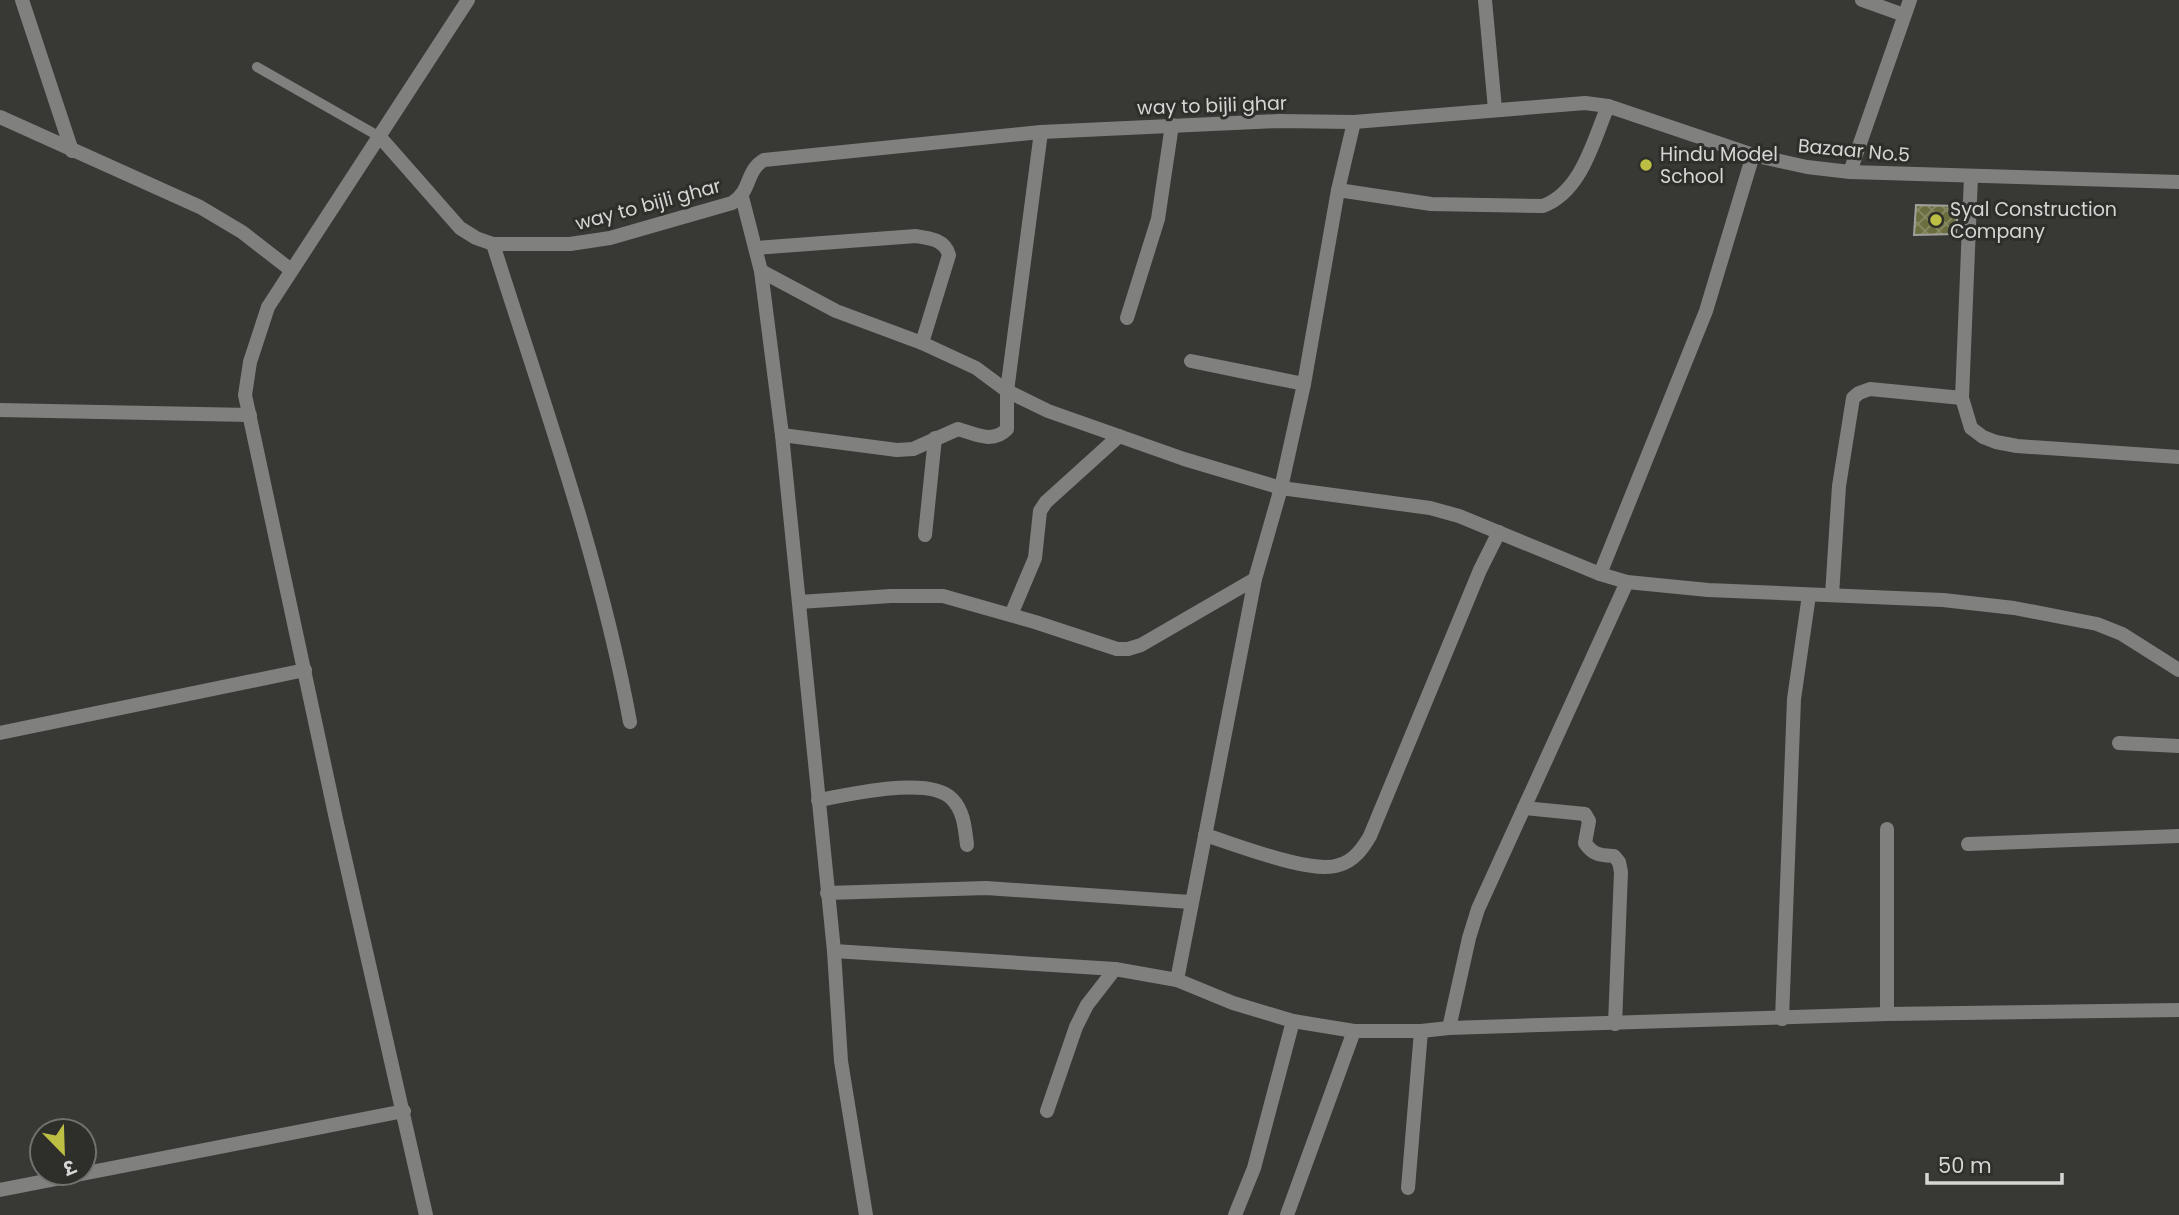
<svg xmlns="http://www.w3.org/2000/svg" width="2179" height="1215" viewBox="0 0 2179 1215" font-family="Poppins,'Noto Sans Devanagari',sans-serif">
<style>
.building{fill:url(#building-cross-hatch);stroke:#a0a09d;stroke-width:2}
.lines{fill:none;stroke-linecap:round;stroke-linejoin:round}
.lane{stroke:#80817f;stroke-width:10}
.street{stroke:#80817f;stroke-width:14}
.poi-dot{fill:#bcbf43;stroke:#2e2e2b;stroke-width:2.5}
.labels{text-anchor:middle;stroke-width:6;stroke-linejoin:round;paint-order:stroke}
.street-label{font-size:19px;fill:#d6d6d4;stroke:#2e2e2b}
.poi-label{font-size:19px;fill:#d6d6d4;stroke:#2e2e2b;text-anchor:start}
</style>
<defs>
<pattern id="building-cross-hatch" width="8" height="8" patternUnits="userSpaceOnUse" patternTransform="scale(1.75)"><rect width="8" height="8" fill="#6c6e40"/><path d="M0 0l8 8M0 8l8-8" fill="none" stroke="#878964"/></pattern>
</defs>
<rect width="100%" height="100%" fill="#383835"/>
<!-- building -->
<polygon class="building" points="1916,205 1958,206 1956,234 1914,235"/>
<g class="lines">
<!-- lane -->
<polyline class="lane" points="257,67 380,137"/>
<!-- street -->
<g class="street">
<polyline points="22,0 72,151"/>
<polyline points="1485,0 1495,109"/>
<polyline points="1862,0 1904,15"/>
<polyline points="0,117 200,207 242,232 291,270"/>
<path d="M380 137 460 228 476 238 493 244H570L610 238 732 203C752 191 745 171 764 160L1041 132 1279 121 1354 122 1585 103 1608 106 1753 155 1807 167 1850 172 2179 182"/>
<polyline points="1850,172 1910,0"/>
<polyline points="1971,176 1962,398 1971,428 1983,437 1996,442 2017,446 2179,457"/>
<path d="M1338 190 1431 204 1543 206C1582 191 1593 141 1608 106"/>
<polyline points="742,197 761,271 782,435 834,951 841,1061 866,1215"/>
<path d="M493 244C543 402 600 559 630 722"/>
<path d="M756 248 916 236C930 238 945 240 949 255L922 343"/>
<polyline points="761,271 836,311 922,343 976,368 1007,391 1048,411 1184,459 1281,488 1430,508 1459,516 1600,574 1627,582 1708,590 1943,600 2014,608 2097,624 2122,634 2179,670"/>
<polyline points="1127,318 1158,219 1172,125"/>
<polyline points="1191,361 1304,384"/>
<polyline points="0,410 250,415"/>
<path d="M782 435 897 450 913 449 958 429C975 434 993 444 1007 429V391L1041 132"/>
<polyline points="925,535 935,438"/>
<polyline points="1600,574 1706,311 1753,155"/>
<polyline points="1832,595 1839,486 1853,398 1859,393 1870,389 1962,398"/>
<polyline points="799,602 891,596 943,596 1035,622 1117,649 1128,649 1141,645 1255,579"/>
<polyline points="1011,615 1035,558 1040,511 1046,502 1119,436"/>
<polyline points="0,733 305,670"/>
<polyline points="2119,743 2179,746"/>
<path d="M818 800C848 795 930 775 952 799 964 811 965 829 967 845"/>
<path d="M1524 808 1585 814 1589 821 1585 843C1593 855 1600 855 1614 856L1619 862 1621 872 1615 1024"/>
<polyline points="1887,829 1887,1014"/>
<path d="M1205 835C1235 844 1312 875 1339 865 1354 861 1363 848 1370 836L1480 570 1499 532"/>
<polyline points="1968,844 2179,836"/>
<polyline points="827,893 986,888 1190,902"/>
<polyline points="834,951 1115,969 1177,980 1233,1003 1293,1021 1354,1031 1421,1031 1449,1028 1887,1014 2179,1010"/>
<polyline points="1177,980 1255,579 1281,488 1304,384 1338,190 1354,122"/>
<polyline points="1782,1019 1794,699 1809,595"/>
<polyline points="1449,1028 1469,938 1478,909 1627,582"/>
<polyline points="1047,1111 1076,1027 1087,1005 1115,969"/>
<polyline points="1408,1188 1421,1031"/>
<polyline points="0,1190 404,1111"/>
<polyline points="426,1215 336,819 245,395 250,362 268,307 468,0"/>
<polyline points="1235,1215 1254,1168 1293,1021"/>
<polyline points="1287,1215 1354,1031"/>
</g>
</g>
<!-- markers -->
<g class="poi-dot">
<circle cx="1646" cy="165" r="7"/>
<circle cx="1936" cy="220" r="7"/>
</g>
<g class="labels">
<!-- street labels -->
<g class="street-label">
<text transform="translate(1212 105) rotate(-2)" y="7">way to bijli ghar</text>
<text transform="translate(1854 150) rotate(5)" y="7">Bazaar No.5</text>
<text transform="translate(648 204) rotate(-15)" y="7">way to bijli ghar</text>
</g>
<!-- poi labels -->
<g class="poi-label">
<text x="1660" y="161">Hindu Model<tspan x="1660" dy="22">School</tspan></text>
<text x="1950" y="216">Syal Construction<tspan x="1950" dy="22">Company</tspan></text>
</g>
</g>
<!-- north arrow -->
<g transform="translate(63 1152) rotate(157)"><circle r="33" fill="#2e2e2b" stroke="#71716f" stroke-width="2"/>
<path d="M0-5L12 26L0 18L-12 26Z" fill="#bcbf43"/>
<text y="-10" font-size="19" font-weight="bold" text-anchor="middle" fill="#d6d6d4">उ</text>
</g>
<!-- scale -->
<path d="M1927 1173v10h135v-10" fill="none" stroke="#d6d6d4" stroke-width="3.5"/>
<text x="1938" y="1173" font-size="21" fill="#d6d6d4" stroke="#2e2e2b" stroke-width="5" paint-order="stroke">50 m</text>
</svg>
